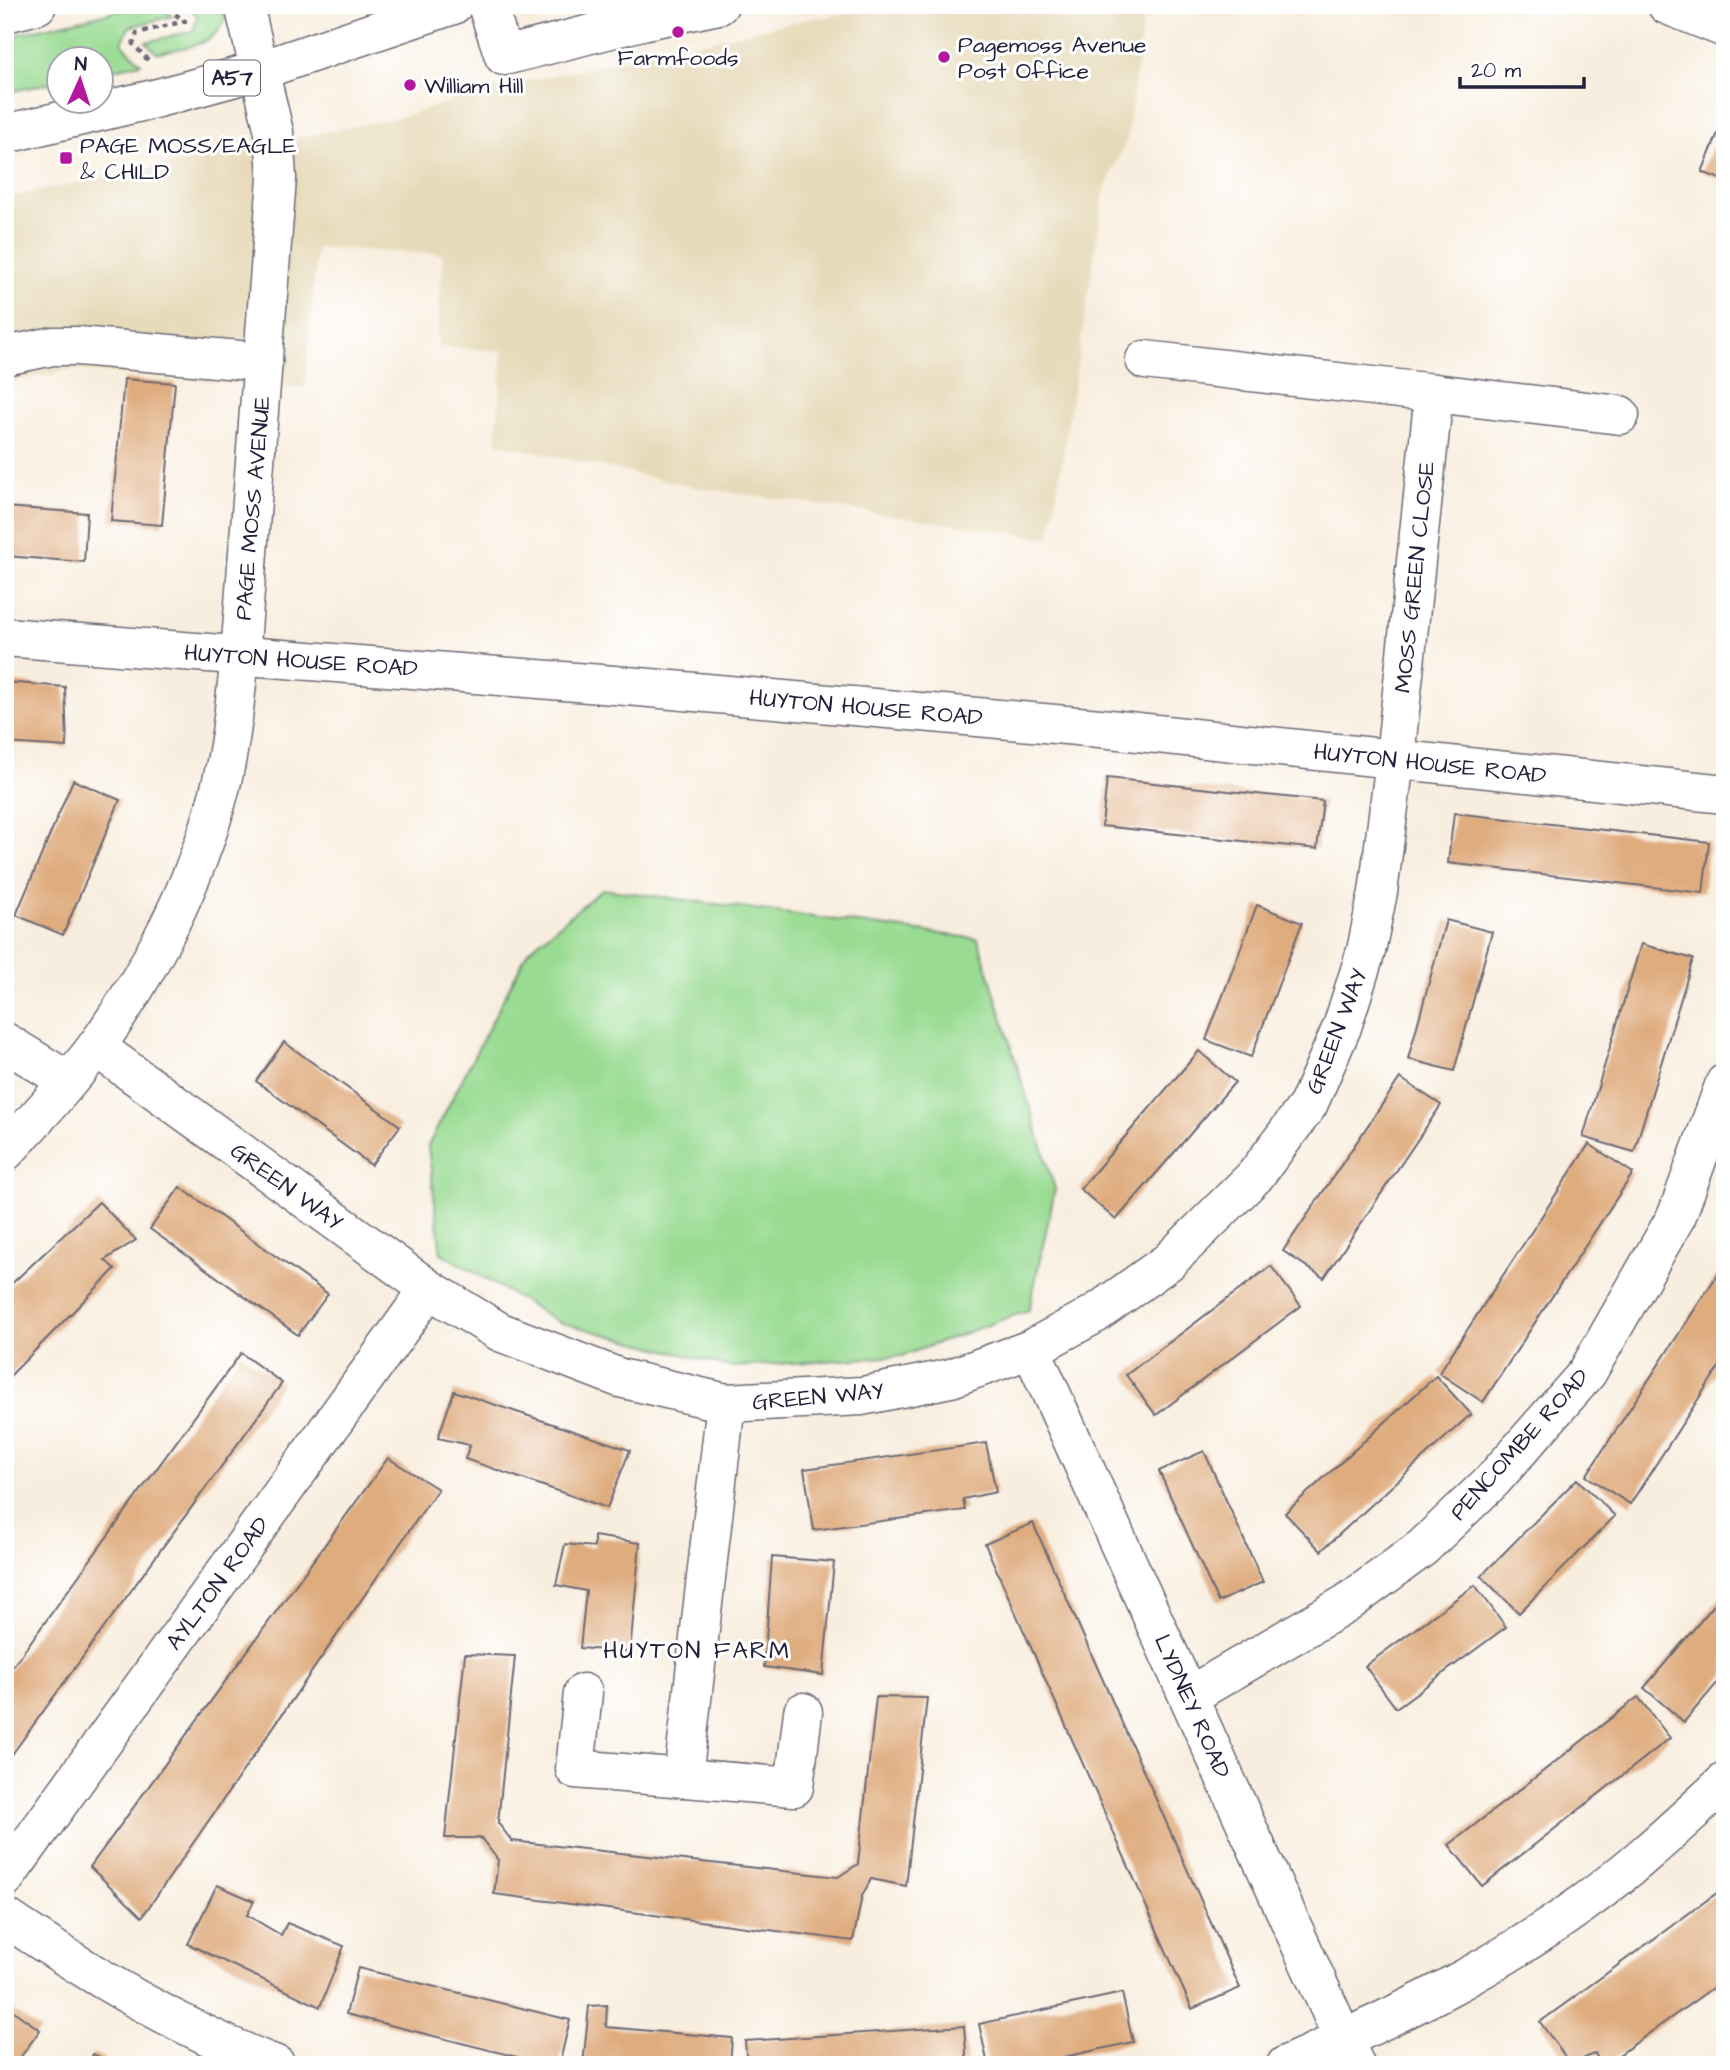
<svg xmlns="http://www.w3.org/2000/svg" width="1730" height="2070" viewBox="0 0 1730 2070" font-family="'Architects Daughter',sans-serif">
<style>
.built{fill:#e7daba}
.green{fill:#99db92;stroke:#5e7e66;stroke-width:2}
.building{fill:#dfac7e}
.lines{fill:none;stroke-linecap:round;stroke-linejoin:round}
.minor-casing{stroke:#6d6974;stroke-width:41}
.highway-casing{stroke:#6d6974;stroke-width:41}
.path{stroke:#6d6974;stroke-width:4.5;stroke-dasharray:5 5;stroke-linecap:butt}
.minor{stroke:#fff;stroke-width:38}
.highway{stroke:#fff;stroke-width:38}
.poi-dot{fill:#b5179e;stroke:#fff;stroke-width:2.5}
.labels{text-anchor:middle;stroke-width:6;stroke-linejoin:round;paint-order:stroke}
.shield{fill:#fff;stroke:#646476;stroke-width:2}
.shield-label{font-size:21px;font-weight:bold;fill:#22223b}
.poi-label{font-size:23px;fill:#22223b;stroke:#fff;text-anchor:start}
.street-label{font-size:23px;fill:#22223b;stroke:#fff}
.neighbourhood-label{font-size:24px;letter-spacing:2px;fill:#22223b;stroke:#fff}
</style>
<rect width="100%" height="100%" fill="#fff"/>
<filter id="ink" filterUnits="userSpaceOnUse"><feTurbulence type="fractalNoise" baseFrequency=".0143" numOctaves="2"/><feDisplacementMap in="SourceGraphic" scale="14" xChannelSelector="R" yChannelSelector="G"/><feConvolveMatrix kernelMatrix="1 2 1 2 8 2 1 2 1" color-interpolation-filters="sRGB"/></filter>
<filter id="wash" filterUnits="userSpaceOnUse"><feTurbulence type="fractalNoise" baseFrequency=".00686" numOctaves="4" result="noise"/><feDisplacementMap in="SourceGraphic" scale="28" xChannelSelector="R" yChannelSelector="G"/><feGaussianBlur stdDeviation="1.57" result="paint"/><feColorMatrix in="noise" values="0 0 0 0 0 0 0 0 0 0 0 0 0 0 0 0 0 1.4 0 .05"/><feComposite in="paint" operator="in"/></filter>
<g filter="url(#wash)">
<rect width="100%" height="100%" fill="#f8eedf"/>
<!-- built -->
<polygon class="built" points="907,5 1119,5 1144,11 1127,140 1105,188 1050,538 695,487 496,443 503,351 437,346 443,254 317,248 305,388 72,370 5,383 5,198 400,117 488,90 803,20"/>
<!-- green -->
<g class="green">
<polygon points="144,5 155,5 173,16 129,27 122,43 141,63 102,72 102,60 60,60 59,81 5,93 5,37"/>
<path d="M186 5H218L225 17C217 47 183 47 157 53L146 42 193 31 198 16Z"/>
<polygon points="602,889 978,939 1055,1189 1029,1310 902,1356 731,1367 559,1322 441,1253 428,1146 528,951"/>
</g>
<g id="blocks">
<!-- building -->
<g class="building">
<polygon points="1721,126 1725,128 1725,181 1702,172"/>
<polygon points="124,379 175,383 162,525 111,521"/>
<polygon points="5,507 87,513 84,562 5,556"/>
<polygon points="5,682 65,687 67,747 5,743"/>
<polygon points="1107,778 1323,801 1317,849 1102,826"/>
<polygon points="73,780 120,800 63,935 16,915"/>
<polygon points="1454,813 1709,842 1703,893 1448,863"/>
<polygon points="1257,905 1302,923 1251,1057 1206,1040"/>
<polygon points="1446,920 1492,932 1454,1071 1408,1059"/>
<polygon points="1641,944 1693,959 1634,1152 1583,1137"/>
<polygon points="284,1042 400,1126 371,1165 256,1081"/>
<polygon points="1199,1051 1235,1082 1116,1220 1080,1189"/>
<polygon points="1400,1078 1441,1105 1324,1278 1283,1251"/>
<polygon points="1589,1144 1633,1173 1483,1402 1439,1373"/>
<polygon points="180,1187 328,1294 298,1335 150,1229"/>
<polygon points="99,1202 136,1240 105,1260 115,1269 5,1381 5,1290"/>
<polygon points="1725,1263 1725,1358 1630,1504 1586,1476"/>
<polygon points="1271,1266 1301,1306 1156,1415 1126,1375"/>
<polygon points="241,1353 282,1383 5,1764 5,1677"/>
<polygon points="1436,1376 1471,1414 1321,1551 1285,1513"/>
<polygon points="454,1391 630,1450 607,1508 465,1459 470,1445 438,1438"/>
<polygon points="986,1443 996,1492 963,1499 965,1510 814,1530 804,1469"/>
<polygon points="1204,1451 1263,1582 1218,1602 1159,1471"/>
<polygon points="388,1458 438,1489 142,1917 90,1867"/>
<polygon points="1577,1479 1615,1516 1519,1613 1481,1576"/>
<polygon points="1033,1523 1240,1988 1192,2009 985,1544"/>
<polygon points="594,1536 640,1543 630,1652 580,1648 586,1591 556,1585 565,1544 594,1547"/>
<polygon points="772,1557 834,1562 823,1675 764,1667"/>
<polygon points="1475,1585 1506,1627 1396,1708 1365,1666"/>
<polygon points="1725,1592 1725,1674 1684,1722 1644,1688"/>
<polygon points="465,1654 515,1656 498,1823 512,1841 838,1877 858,1864 876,1697 927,1698 906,1886 871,1879 862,1896 853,1941 494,1894 498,1860 481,1838 445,1838"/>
<polygon points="1638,1697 1670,1738 1482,1886 1449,1845"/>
<polygon points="217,1885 254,1901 247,1915 281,1935 287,1923 344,1946 320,2007 188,1944"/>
<polygon points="1725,1887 1725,1979 1605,2065 1601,2065 1595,2053 1571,2065 1540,2022"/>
<polygon points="358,1968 570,2020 559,2065 549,2065 346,2014"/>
<polygon points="1122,1993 1133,2042 1027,2065 988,2065 979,2024"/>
<polygon points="5,2005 40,2030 15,2065 5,2065"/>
<polygon points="607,2005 606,2027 732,2038 730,2065 583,2065 589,2006"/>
<polygon points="964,2026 967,2065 747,2065 745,2041"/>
<polygon points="93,2054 115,2065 88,2065"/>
</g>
</g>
</g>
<g filter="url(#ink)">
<use href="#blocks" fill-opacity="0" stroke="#6d6974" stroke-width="2"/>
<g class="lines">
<defs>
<g id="minor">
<polyline points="487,5 504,56 642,21 719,5"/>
<polyline points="5,356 53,346 78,346 263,362"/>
<polyline points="1145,360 1434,393"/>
<polyline points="5,637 639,687 1100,728 1725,794"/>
<polyline points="5,1042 68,1081"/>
<polyline points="96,1047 429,1289 500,1332 620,1378 726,1403 862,1396 951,1378 1031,1349 1095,1314 1168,1262 1255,1176 1308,1105 1342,1027 1366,951 1378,892 1393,776 1434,393 1620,415"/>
<path d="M5 1152C37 1118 68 1084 96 1047 149 974 197 880 219 793 231 748 235 701 240 656L277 178 274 132 244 5"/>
<polyline points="1031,1349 1355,2065"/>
<polyline points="583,1693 575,1769 794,1787 803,1712"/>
<polyline points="1189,1696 1346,1604 1422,1548 1493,1480 1587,1373 1677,1215 1725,1083"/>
<polyline points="683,1778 726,1403"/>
<polyline points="5,1878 429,1289"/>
<path d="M5 1917C91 1975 179 2028 276 2065"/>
<path d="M1286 2065C1392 2018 1489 1972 1584 1903 1634 1867 1679 1824 1725 1782"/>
</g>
<g id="highway">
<polyline points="1667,5 1725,28"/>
<polyline points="5,13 37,5"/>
<polyline points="5,134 158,98 261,70 453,5"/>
</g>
</defs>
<!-- minor casing -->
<use href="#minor" class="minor-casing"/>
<!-- highway casing -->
<use href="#highway" class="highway-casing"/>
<!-- path -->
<polyline class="path" points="148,60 133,44 137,33 185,21 162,5"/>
<!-- minor -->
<use href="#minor" class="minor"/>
<!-- highway -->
<use href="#highway" class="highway"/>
</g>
</g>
<!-- markers -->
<g class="poi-dot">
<circle cx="678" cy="32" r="7"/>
<circle cx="944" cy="57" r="7"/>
<circle cx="410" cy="85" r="7"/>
<rect x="59" y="151" width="14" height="14" rx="3.5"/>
</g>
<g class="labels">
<!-- shield labels -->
<rect class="shield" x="204" y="60.5" width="56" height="35" rx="5"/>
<g class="shield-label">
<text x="232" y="85">A57</text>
</g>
<!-- poi labels -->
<g class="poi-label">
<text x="958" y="52">Pagemoss Avenue<tspan x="958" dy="26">Post Office</tspan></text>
<text x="678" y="65" text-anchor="middle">Farmfoods</text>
<text x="424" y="93">William Hill</text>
<text x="80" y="153">PAGE MOSS/EAGLE<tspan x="80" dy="26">&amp; CHILD</tspan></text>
</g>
<!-- street labels -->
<g class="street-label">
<text transform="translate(252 508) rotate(-85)" y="8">PAGE MOSS AVENUE</text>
<text transform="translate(1414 577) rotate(-84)" y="8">MOSS GREEN CLOSE</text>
<text transform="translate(301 660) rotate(4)" y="8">HUYTON HOUSE ROAD</text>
<text transform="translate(866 707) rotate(5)" y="8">HUYTON HOUSE ROAD</text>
<text transform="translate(1430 763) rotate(6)" y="8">HUYTON HOUSE ROAD</text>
<text transform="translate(1336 1031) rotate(-69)" y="8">GREEN WAY</text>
<text transform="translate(287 1186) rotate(36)" y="8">GREEN WAY</text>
<text transform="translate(818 1396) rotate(-5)" y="8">GREEN WAY</text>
<text transform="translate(1519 1444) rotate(-48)" y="8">PENCOMBE ROAD</text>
<text transform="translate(217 1583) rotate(-54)" y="8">AYLTON ROAD</text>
<text transform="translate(1193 1706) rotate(66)" y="8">LYDNEY ROAD</text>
</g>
<!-- neighbourhood labels -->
<g class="neighbourhood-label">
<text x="697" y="1658">HUYTON FARM</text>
</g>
</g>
<!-- margin -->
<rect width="1730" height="2070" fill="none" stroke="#fff" stroke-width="28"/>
<!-- north arrow -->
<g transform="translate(80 80) rotate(3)"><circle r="33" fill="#ffffff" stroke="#a7a7b1" stroke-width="2"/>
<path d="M0-5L12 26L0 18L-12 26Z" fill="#b5179e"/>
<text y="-10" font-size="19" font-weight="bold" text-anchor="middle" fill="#22223b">N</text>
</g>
<!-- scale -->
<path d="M1460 77v10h124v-10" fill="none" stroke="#22223b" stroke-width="3.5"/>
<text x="1471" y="77" font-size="21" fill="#22223b" stroke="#ffffff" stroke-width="5" paint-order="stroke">20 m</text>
</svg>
